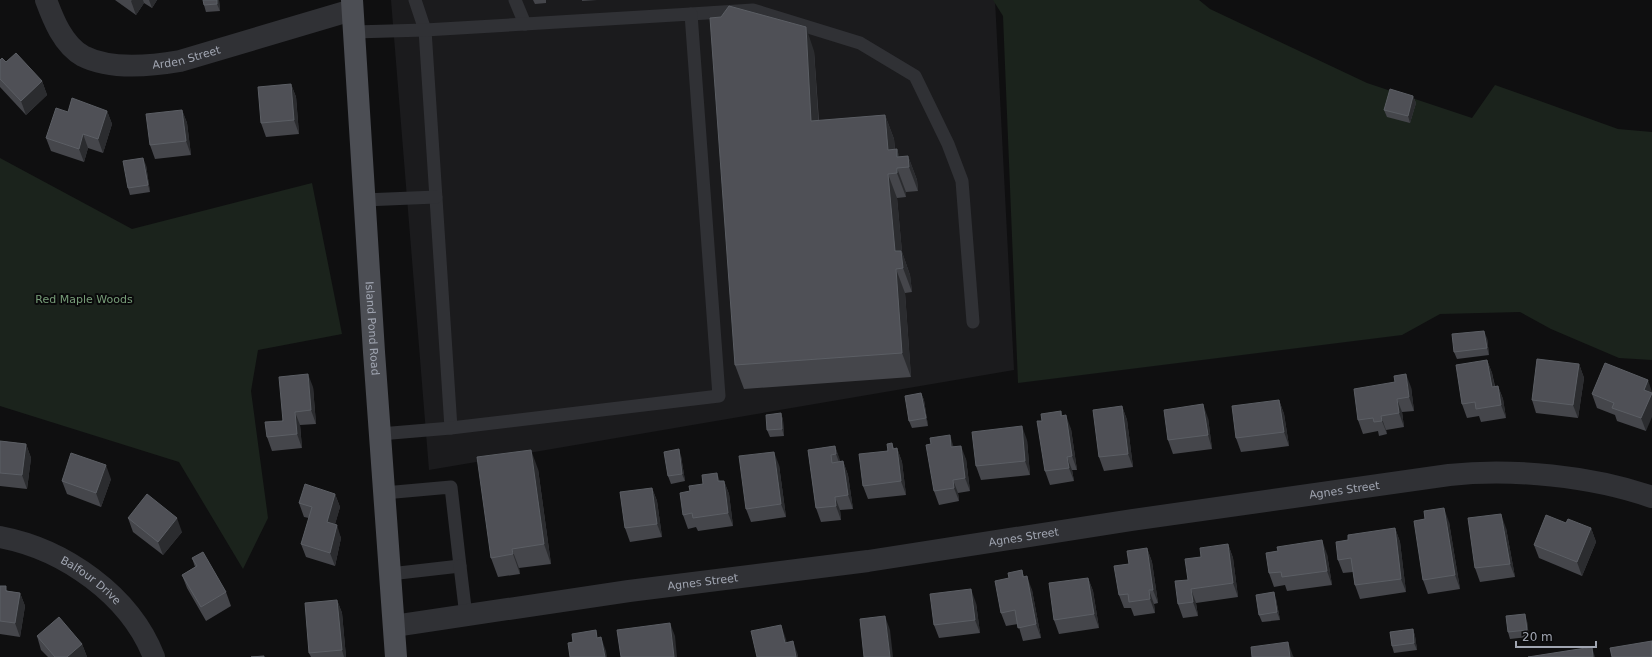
<svg xmlns="http://www.w3.org/2000/svg" width="1652" height="657" viewBox="0 0 1652 657" font-family="'DejaVu Sans',sans-serif">
<style>
.built{fill:#1b1b1d}
.green{fill:#1b231c}
.lines{fill:none;stroke-linecap:round;stroke-linejoin:round}
.service{stroke:#303135;stroke-width:13}
.minor{stroke:#303135;stroke-width:22}
.primary{stroke:#4c4e54;stroke-width:22}
.wall{fill:#45464b}
.shaded-wall{fill:#2b2c2f}
.building{fill:#4f5056;stroke:#5b5e64}
.labels{text-anchor:middle;stroke-width:4;stroke-linejoin:round;paint-order:stroke}
.street-label{font-size:11px;fill:#a0a5b1;stroke:#0a0a0b}
.park-label{font-size:11px;fill:#779c78;stroke:#0a0a0b}
</style>
<rect width="100%" height="100%" fill="#0f0f10"/>
<!-- built -->
<polygon class="built" points="391,0 995,0 1014,370 429,470"/>
<!-- green -->
<g class="green">
<polygon points="993,0 1199,0 1210,9 1367,83 1472,118 1495,85 1618,129 1652,132 1652,360 1619,358 1551,329 1520,312 1440,314 1402,335 1018,383 1003,16"/>
<polygon points="0,158 132,229 312,183 342,334 258,350 251,391 268,518 243,569 179,462 0,406"/>
</g>
<g class="lines">
<!-- service -->
<g class="service">
<polyline points="415,0 425,30 451,428"/>
<polyline points="515,0 525,24"/>
<polyline points="691,14 753,10 860,43 915,76 948,144 962,181 973,322"/>
<polyline points="354,32 425,30 691,14 719,396 451,428 380,434"/>
<polyline points="364,200 436,197"/>
<polyline points="384,493 451,487 460,566 390,574"/>
<polyline points="460,566 466,616"/>
</g>
<!-- minor -->
<g class="minor">
<path id="s1" d="M46 0C53 19 63 45 83 56 110 70 151 66 180 61L352 10"/>
<path id="s2" d="M0 537C64 549 130 595 154 657"/>
<path id="s3" d="M394 626 629 591 868 561 1132 520 1449 475C1512 468 1592 476 1652 497"/>
</g>
<!-- primary -->
<path class="primary" id="s4" d="M352 0 374 352 396 657"/>
</g>
<!-- wall -->
<g class="wall">
<polygon points="115,0 157,0 152,8 144,3 136,15"/>
<polygon points="219,0 220,11 206,12 204,5"/>
<polygon points="533,0 546,0 546,3 535,4"/>
<polygon points="582,0 597,0 582,1"/>
<polygon points="814,51 819,121 885,115 894,139 895,150 897,149 899,157 908,156 917,180 918,191 906,192 906,197 897,198 902,252 910,275 912,292 905,293 911,377 744,389 735,365"/>
<polygon points="0,60 6,62 42,81 47,95 26,115 0,87"/>
<polygon points="291,84 296,97 299,134 266,137 261,123"/>
<polygon points="1413,96 1416,103 1410,123 1387,117 1384,110"/>
<polygon points="182,110 187,123 191,155 155,159 150,145"/>
<polygon points="107,111 112,124 103,153 88,148 84,162 51,151 46,138 68,112"/>
<polygon points="146,165 150,192 130,195 128,188"/>
<polygon points="1487,338 1489,355 1457,359 1454,352"/>
<polygon points="1487,360 1492,373 1495,386 1498,386 1503,399 1506,418 1481,422 1479,416 1467,418 1462,404"/>
<polygon points="1579,364 1584,378 1578,418 1536,413 1532,400"/>
<polygon points="1648,380 1646,431 1617,421 1615,415 1597,408 1592,394"/>
<polygon points="313,387 316,424 300,425 302,448 272,451 267,437"/>
<polygon points="1411,387 1414,411 1402,412 1404,427 1386,430 1387,434 1379,436 1378,431 1363,434 1358,420"/>
<polygon points="921,393 924,400 928,426 912,428 909,421"/>
<polygon points="1279,400 1284,414 1289,446 1241,452 1236,438"/>
<polygon points="1122,406 1127,420 1133,467 1104,471 1099,457"/>
<polygon points="1061,411 1062,415 1071,429 1077,470 1072,470 1074,481 1050,485 1045,471 1042,421"/>
<polygon points="781,413 783,420 784,436 770,437 767,430"/>
<polygon points="1208,418 1212,449 1173,454 1168,440"/>
<polygon points="1027,440 1030,475 981,480 976,466"/>
<polygon points="0,441 26,444 31,458 27,489 0,486"/>
<polygon points="892,443 894,449 897,448 902,462 906,495 868,499 863,486"/>
<polygon points="835,446 840,462 843,461 848,475 853,509 840,510 841,520 821,522 816,508 808,450"/>
<polygon points="954,447 966,459 970,491 958,493 959,501 939,505 934,491"/>
<polygon points="681,456 685,481 671,484 668,476"/>
<polygon points="779,465 786,517 751,522 746,509"/>
<polygon points="538,469 551,564 519,568 520,574 498,577 491,558"/>
<polygon points="111,479 101,507 67,494 62,481"/>
<polygon points="724,481 729,494 733,526 698,531 696,527 688,529 683,515 703,484"/>
<polygon points="652,488 657,501 662,537 630,542 625,528"/>
<polygon points="335,494 340,507 335,524 341,538 335,566 306,557 301,544 309,518 304,517 299,503"/>
<polygon points="128,518 182,532 163,555 133,532"/>
<polygon points="1449,522 1460,589 1428,594 1423,580"/>
<polygon points="1566,523 1591,528 1596,542 1582,576 1539,558 1534,545"/>
<polygon points="1395,528 1400,542 1406,592 1360,599 1355,585 1353,572 1343,573 1338,560 1348,540"/>
<polygon points="1506,528 1515,577 1480,582 1475,568"/>
<polygon points="1228,544 1233,558 1238,597 1196,603 1198,616 1183,618 1178,604 1188,580 1201,557"/>
<polygon points="1147,548 1152,562 1158,603 1154,604 1155,613 1134,616 1131,608 1124,608 1119,595 1129,564"/>
<polygon points="1327,554 1332,585 1287,591 1285,585 1274,587 1269,573"/>
<polygon points="192,558 226,592 231,606 206,621 187,588 182,575 195,567"/>
<polygon points="1022,570 1024,577 1032,590 1041,638 1023,641 1018,624 1006,626 1001,613 1009,578"/>
<polygon points="1088,578 1093,591 1099,628 1059,634 1054,620"/>
<polygon points="0,586 8,591 20,593 25,606 20,637 0,634"/>
<polygon points="1276,599 1280,620 1262,622 1259,615"/>
<polygon points="337,600 342,613 346,657 311,657 309,653"/>
<polygon points="976,603 980,633 939,638 934,625"/>
<polygon points="1527,621 1529,637 1510,639 1508,632"/>
<polygon points="1413,629 1415,636 1417,650 1394,653 1392,646"/>
<polygon points="37,636 82,644 87,657 48,657 41,650"/>
</g>
<!-- shaded-wall -->
<g class="shaded-wall">
<polygon points="132,0 143,0 144,3 136,15 131,1"/>
<polygon points="149,0 157,0 152,8"/>
<polygon points="217,0 219,0 220,11 217,4"/>
<polygon points="806,27 814,51 820,145 811,121"/>
<polygon points="42,81 47,95 26,115 21,101"/>
<polygon points="291,84 296,97 299,134 294,120"/>
<polygon points="1413,96 1416,103 1410,123 1408,116"/>
<polygon points="182,110 187,123 191,155 186,141"/>
<polygon points="107,111 112,124 103,153 98,139"/>
<polygon points="885,115 894,139 897,174 888,150"/>
<polygon points="83,134 88,148 84,162 79,149"/>
<polygon points="897,149 903,168 897,157"/>
<polygon points="908,156 917,180 918,191 909,167"/>
<polygon points="143,158 146,165 150,192 148,185"/>
<polygon points="897,168 906,192 906,197 897,173"/>
<polygon points="888,174 897,198 902,252 910,275 912,292 903,268 895,251"/>
<polygon points="896,269 905,293 911,377 902,353"/>
<polygon points="1484,331 1487,338 1489,355 1487,348"/>
<polygon points="1487,360 1492,373 1497,400 1492,387"/>
<polygon points="1579,364 1584,378 1578,418 1573,405"/>
<polygon points="308,374 313,387 316,424 311,410"/>
<polygon points="1406,374 1411,387 1414,411 1409,397"/>
<polygon points="1648,380 1652,392 1652,417 1646,431 1641,418 1644,390"/>
<polygon points="1498,386 1503,399 1506,418 1501,405"/>
<polygon points="921,393 924,400 928,426 926,418"/>
<polygon points="1397,399 1402,412 1404,427 1399,413"/>
<polygon points="1279,400 1284,414 1289,446 1284,432"/>
<polygon points="1203,404 1208,418 1212,449 1208,435"/>
<polygon points="1122,406 1127,420 1133,467 1128,454"/>
<polygon points="295,412 300,425 302,448 297,434"/>
<polygon points="781,413 783,420 784,436 782,429"/>
<polygon points="1066,415 1071,429 1077,470 1072,456"/>
<polygon points="1381,416 1386,430 1387,434 1382,421"/>
<polygon points="1022,426 1027,440 1030,475 1025,461"/>
<polygon points="950,435 954,448 951,447"/>
<polygon points="26,444 31,458 27,489 22,475"/>
<polygon points="835,446 840,460 841,468 836,454"/>
<polygon points="961,446 966,459 970,491 965,478"/>
<polygon points="897,448 902,462 906,495 901,481"/>
<polygon points="679,449 681,456 685,481 682,474"/>
<polygon points="531,450 538,469 551,564 544,544"/>
<polygon points="774,452 779,465 786,517 781,504"/>
<polygon points="1067,457 1072,470 1074,481 1069,468"/>
<polygon points="843,461 848,475 853,509 848,495"/>
<polygon points="106,465 111,479 101,507 96,493"/>
<polygon points="717,473 722,487 718,481"/>
<polygon points="953,480 958,493 959,501 954,488"/>
<polygon points="724,481 729,494 733,526 728,513"/>
<polygon points="652,488 657,501 662,537 657,524"/>
<polygon points="335,494 340,507 332,535 327,522"/>
<polygon points="835,497 840,510 841,520 836,506"/>
<polygon points="1444,508 1449,522 1460,589 1455,575"/>
<polygon points="1501,514 1506,528 1515,577 1510,564"/>
<polygon points="177,518 182,532 163,555 158,542"/>
<polygon points="337,525 341,538 335,566 330,553"/>
<polygon points="1395,528 1400,542 1406,592 1401,579"/>
<polygon points="1591,528 1596,542 1582,576 1577,562"/>
<polygon points="1322,540 1327,554 1332,585 1327,571"/>
<polygon points="1228,544 1233,558 1238,597 1233,583"/>
<polygon points="1147,548 1152,562 1158,603 1153,590"/>
<polygon points="512,549 519,568 520,574 513,554"/>
<polygon points="1027,576 1032,590 1041,638 1036,624"/>
<polygon points="1088,578 1093,591 1099,628 1094,614"/>
<polygon points="971,589 976,603 980,633 975,620"/>
<polygon points="1191,589 1196,603 1198,616 1193,602"/>
<polygon points="1149,590 1154,604 1155,613 1150,599"/>
<polygon points="1274,592 1276,599 1280,620 1277,612"/>
<polygon points="20,593 25,606 20,637 15,623"/>
<polygon points="337,600 342,613 346,657 344,657 342,650"/>
<polygon points="1525,614 1527,621 1529,637 1527,630"/>
<polygon points="885,616 890,630 893,657 890,657"/>
<polygon points="670,623 675,636 677,657 674,657"/>
<polygon points="781,625 786,639 790,657 785,643"/>
<polygon points="1413,629 1415,636 1417,650 1414,643"/>
<polygon points="601,637 606,651 607,657 605,657"/>
<polygon points="793,641 798,655 798,657 796,657"/>
<polygon points="1288,642 1293,656 1294,657 1290,657"/>
<polygon points="82,644 87,657 67,657"/>
<polygon points="1592,647 1595,657 1593,657"/>
</g>
<!-- building -->
<g class="building">
<polygon points="203,0 217,0 217,4 204,5"/>
<polygon points="729,6 806,27 811,121 885,115 888,150 897,149 897,157 908,156 909,167 897,168 897,173 888,174 895,251 901,251 903,268 896,269 902,353 735,365 710,18 721,17"/>
<polygon points="16,53 42,81 21,101 0,79 0,60 2,58 6,62"/>
<polygon points="291,84 294,120 261,123 258,87"/>
<polygon points="1390,89 1413,96 1408,116 1384,110"/>
<polygon points="72,98 107,111 98,139 83,134 79,149 46,138 56,108 68,112"/>
<polygon points="182,110 186,141 150,145 146,114"/>
<polygon points="143,158 148,185 128,188 123,161"/>
<polygon points="1484,331 1487,348 1454,352 1452,334"/>
<polygon points="1537,359 1579,364 1573,405 1532,400"/>
<polygon points="1487,360 1492,387 1498,386 1501,405 1476,409 1475,402 1462,404 1456,365"/>
<polygon points="1605,363 1648,380 1644,390 1652,393 1641,418 1612,408 1614,403 1592,394"/>
<polygon points="308,374 311,410 295,412 297,434 267,437 265,422 283,421 279,377"/>
<polygon points="1406,374 1409,397 1397,399 1399,413 1381,416 1382,421 1374,422 1373,418 1358,420 1354,389 1395,382 1394,376"/>
<polygon points="921,393 926,418 909,421 905,396"/>
<polygon points="1279,400 1284,432 1236,438 1232,406"/>
<polygon points="1203,404 1208,435 1168,440 1164,410"/>
<polygon points="1122,406 1128,454 1099,457 1093,410"/>
<polygon points="1061,411 1061,416 1066,415 1072,456 1067,457 1069,468 1045,471 1037,421 1042,421 1041,414"/>
<polygon points="781,413 782,429 767,430 766,415"/>
<polygon points="1022,426 1025,461 976,466 972,432"/>
<polygon points="950,435 951,447 961,446 965,478 953,480 954,488 934,491 926,445 931,444 930,438"/>
<polygon points="0,441 26,444 22,475 0,473"/>
<polygon points="892,443 893,449 897,448 901,481 863,486 859,454 888,451 887,444"/>
<polygon points="835,446 836,454 831,455 832,463 843,461 848,495 835,497 836,506 816,508 808,450"/>
<polygon points="679,449 682,474 668,476 664,452"/>
<polygon points="531,450 544,544 512,549 513,554 491,558 477,457"/>
<polygon points="774,452 781,504 746,509 739,456"/>
<polygon points="71,453 106,465 96,493 62,481"/>
<polygon points="717,473 718,481 724,481 728,513 693,518 692,513 683,515 680,493 690,491 689,486 703,484 702,475"/>
<polygon points="305,484 335,494 327,522 337,525 330,553 301,544 312,507 299,503"/>
<polygon points="652,488 657,524 625,528 620,492"/>
<polygon points="147,494 177,518 158,542 128,518"/>
<polygon points="1444,508 1455,575 1423,580 1414,521 1425,519 1424,511"/>
<polygon points="1501,514 1510,564 1475,568 1468,518"/>
<polygon points="1546,515 1566,523 1568,519 1591,528 1577,562 1534,545"/>
<polygon points="1395,528 1401,579 1355,585 1351,558 1338,560 1336,542 1348,540 1348,535"/>
<polygon points="1322,540 1327,571 1282,577 1281,572 1269,573 1266,553 1278,551 1277,547"/>
<polygon points="1228,544 1233,583 1191,589 1193,602 1178,604 1175,581 1188,580 1185,559 1201,557 1200,548"/>
<polygon points="1147,548 1153,590 1149,590 1150,599 1129,602 1128,594 1119,595 1114,566 1129,564 1127,551"/>
<polygon points="203,552 226,592 201,607 182,575 197,566 192,558"/>
<polygon points="1022,570 1023,577 1027,576 1036,624 1018,628 1015,610 1001,613 995,581 1009,578 1008,573"/>
<polygon points="1088,578 1094,614 1054,620 1049,583"/>
<polygon points="0,586 6,586 6,591 20,593 15,623 0,621"/>
<polygon points="971,589 975,620 934,625 930,594"/>
<polygon points="1274,592 1277,612 1259,615 1256,595"/>
<polygon points="337,600 342,650 309,653 305,603"/>
<polygon points="1525,614 1527,630 1508,632 1506,616"/>
<polygon points="885,616 890,657 864,657 860,619"/>
<polygon points="59,617 82,644 67,657 55,657 37,636"/>
<polygon points="670,623 674,657 621,657 617,630"/>
<polygon points="781,625 785,643 793,641 796,657 757,657 751,631"/>
<polygon points="1413,629 1414,643 1392,646 1390,632"/>
<polygon points="596,630 597,638 601,637 605,657 570,657 568,643 573,642 572,634"/>
<polygon points="1652,641 1652,657 1612,657 1610,648"/>
<polygon points="1288,642 1290,657 1252,657 1251,647"/>
<polygon points="1592,647 1593,657 1528,657"/>
<polygon points="264,656 264,657 251,657"/>
</g>
<g class="labels">
<!-- street labels -->
<g class="street-label">
<text dy="4" stroke="none"><textPath href="#s1" startOffset="174">Arden Street</textPath></text>
<text dy="4" stroke="none"><textPath href="#s4" startOffset="329">Island Pond Road</textPath></text>
<text dy="4" stroke="none"><textPath href="#s3" startOffset="960">Agnes Street</textPath></text>
<text dy="4" stroke="none"><textPath href="#s3" startOffset="636">Agnes Street</textPath></text>
<text dy="4" stroke="none"><textPath href="#s2" startOffset="102">Balfour Drive</textPath></text>
<text dy="4" stroke="none"><textPath href="#s3" startOffset="312">Agnes Street</textPath></text>
</g>
<!-- park labels -->
<g class="park-label">
<text x="84" y="303">Red Maple Woods</text>
</g>
</g>
<!-- scale -->
<path d="M1516 641v6h80v-6" fill="none" stroke="#a0a5b1" stroke-width="2"/>
<text x="1522" y="641" font-size="12" fill="#a0a5b1" stroke="#0a0a0b" stroke-width="3" paint-order="stroke">20 m</text>
</svg>
